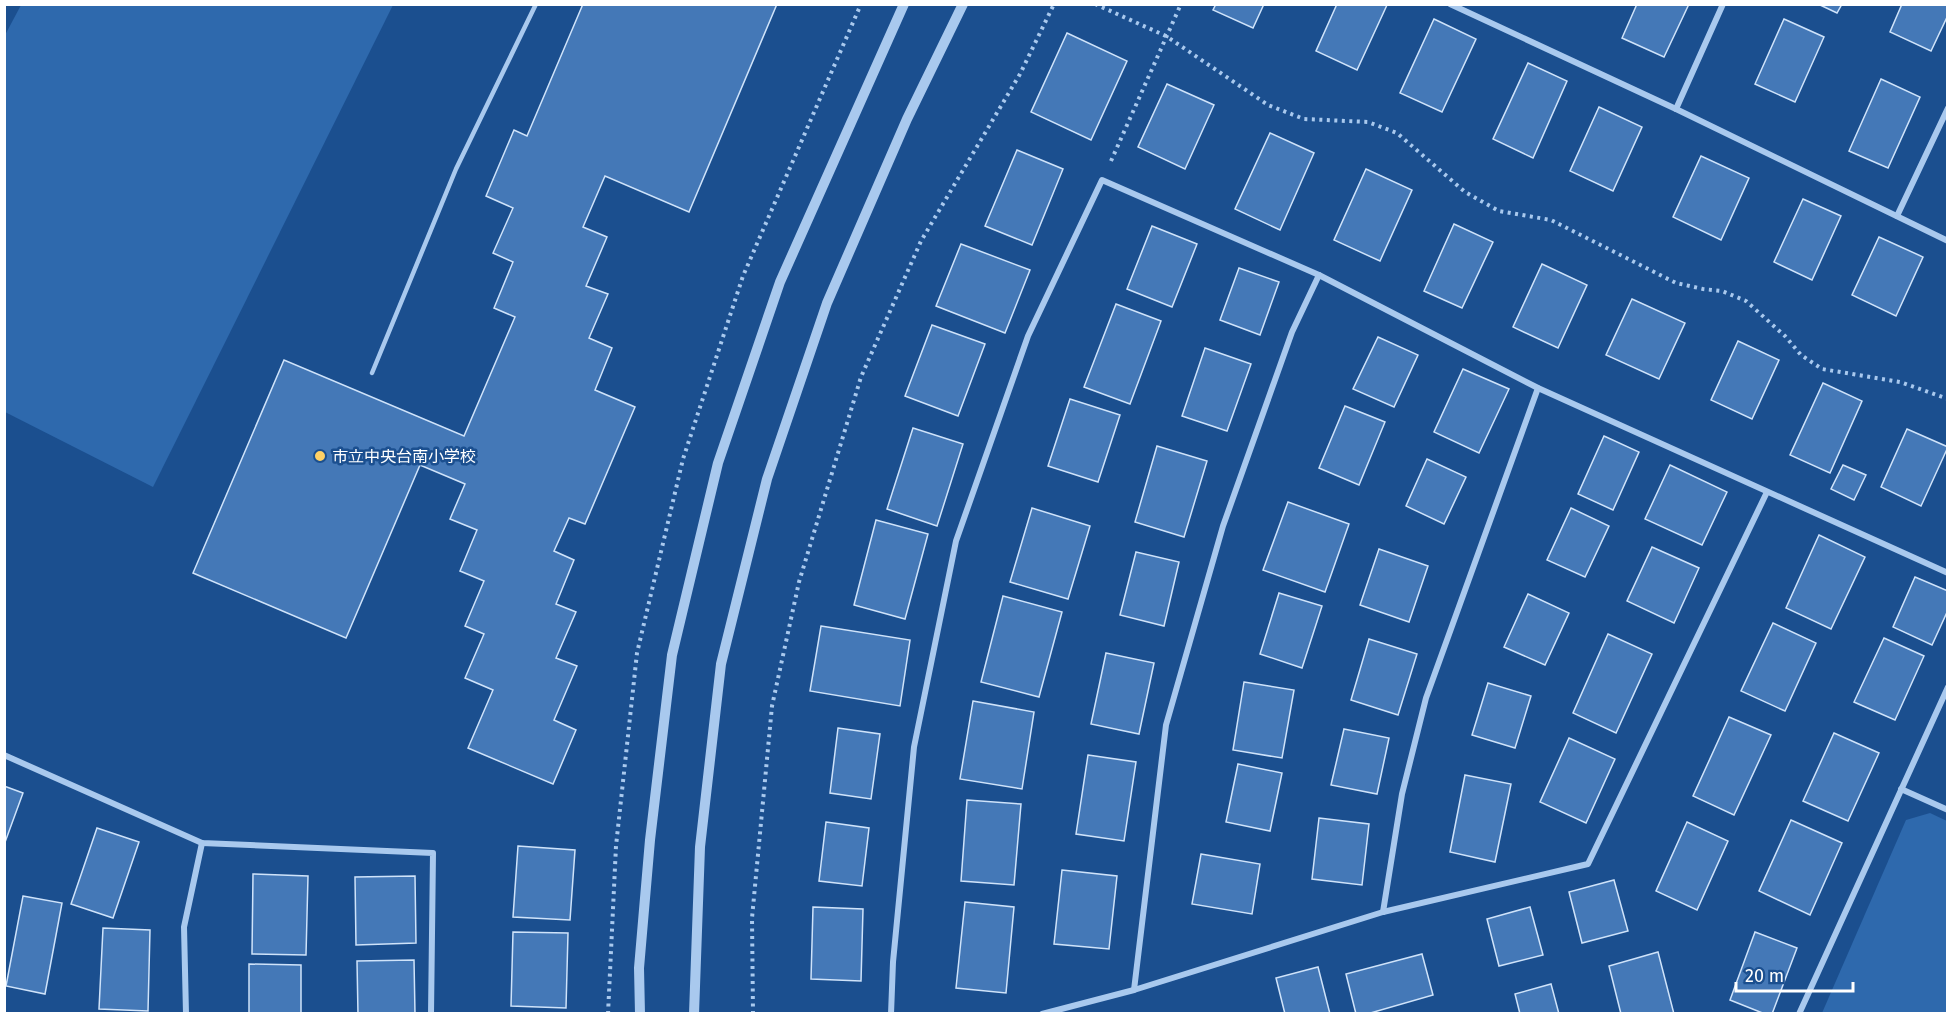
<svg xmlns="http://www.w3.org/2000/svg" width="1952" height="1018" viewBox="0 0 1952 1018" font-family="'Fira Sans','Noto Sans JP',sans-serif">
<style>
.green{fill:#2e69ad}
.building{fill:#4478b7;stroke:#cfe3fa;stroke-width:1.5}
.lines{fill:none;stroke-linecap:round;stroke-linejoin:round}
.path{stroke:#a9c9ee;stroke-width:4;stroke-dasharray:3 4.5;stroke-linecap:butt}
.service{stroke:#a9c9ee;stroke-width:4.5}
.minor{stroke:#a9c9ee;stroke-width:6}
.tertiary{stroke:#a9c9ee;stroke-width:10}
.poi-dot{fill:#ffd166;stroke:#1b4f8f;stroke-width:2}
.labels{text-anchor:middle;stroke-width:5;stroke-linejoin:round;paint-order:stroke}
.poi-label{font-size:16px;fill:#fff;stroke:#1b4f8f;text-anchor:start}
</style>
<rect width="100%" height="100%" fill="#1b4f8f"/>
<!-- green -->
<g class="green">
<polygon points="21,5 393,5 153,487 5,412 4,37"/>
<polygon points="1930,813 1947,821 1947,1013 1822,1013 1906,820"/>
</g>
<!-- building -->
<g class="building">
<polygon points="583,4 777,4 689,212 605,176 583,227 607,237 586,286 608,294 589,338 612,348 595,390 635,407 585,524 569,518 554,551 574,560 556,604 576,612 556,658 577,666 554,720 576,730 553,784 468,748 493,690 465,678 484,634 465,626 484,581 460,571 477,530 450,519 465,484 420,465 346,638 193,573 284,360 464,436 515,317 494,308 513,262 493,253 513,208 486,196 514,130 527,136"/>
<polygon points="1216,4 1264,4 1253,28 1213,10"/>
<polygon points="1337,4 1387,5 1357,70 1316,51"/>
<polygon points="1637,4 1689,4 1664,57 1622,38"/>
<polygon points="1818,4 1842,4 1837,13"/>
<polygon points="1902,4 1948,4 1948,15 1931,51 1890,32"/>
<polygon points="1434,19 1476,39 1442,112 1400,93"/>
<polygon points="1784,19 1824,37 1795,102 1755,84"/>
<polygon points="1067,33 1127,61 1091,140 1031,112"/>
<polygon points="1528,63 1567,81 1533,158 1493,139"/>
<polygon points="1881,79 1920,97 1888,168 1849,151"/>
<polygon points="1167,84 1214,105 1185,169 1138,147"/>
<polygon points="1599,107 1642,127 1613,191 1570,171"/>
<polygon points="1270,133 1314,153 1280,230 1235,209"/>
<polygon points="1017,150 1063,169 1032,245 985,226"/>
<polygon points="1701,156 1749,178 1721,240 1673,217"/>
<polygon points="1366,169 1412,190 1380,261 1334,240"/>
<polygon points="1803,199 1841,216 1812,280 1774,262"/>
<polygon points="1454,224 1493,242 1462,308 1424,291"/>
<polygon points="1152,226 1197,244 1172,307 1127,289"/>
<polygon points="1879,237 1923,257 1896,316 1852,295"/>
<polygon points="961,244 1030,270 1005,333 936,306"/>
<polygon points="1542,264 1587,285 1558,348 1513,327"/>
<polygon points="1239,268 1279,282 1260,335 1220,320"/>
<polygon points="1632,299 1685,323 1659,379 1606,355"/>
<polygon points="1116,304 1161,321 1130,404 1084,387"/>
<polygon points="932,325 985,344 958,416 905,396"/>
<polygon points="1378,337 1418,355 1394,407 1353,389"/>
<polygon points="1738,341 1779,360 1752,419 1711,400"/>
<polygon points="1205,348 1251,364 1227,431 1182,416"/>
<polygon points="1463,369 1509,389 1479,453 1434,432"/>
<polygon points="1823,383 1862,401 1830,473 1790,455"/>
<polygon points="1070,399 1120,415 1098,482 1048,466"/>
<polygon points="1345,406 1385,422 1359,485 1319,468"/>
<polygon points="913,428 963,444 937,526 887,509"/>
<polygon points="1907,429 1948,447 1921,506 1881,487"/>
<polygon points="1604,436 1639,452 1613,510 1578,494"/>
<polygon points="1157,446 1207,461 1184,537 1135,522"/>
<polygon points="1427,459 1466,477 1444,524 1406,506"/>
<polygon points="1670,465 1727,492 1702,545 1645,519"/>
<polygon points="1843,465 1866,475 1854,500 1831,489"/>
<polygon points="1288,502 1349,524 1325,592 1263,570"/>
<polygon points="1032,508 1090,526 1068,599 1010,582"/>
<polygon points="1571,508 1609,526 1585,577 1547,560"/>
<polygon points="876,520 928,534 905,619 854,605"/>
<polygon points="1819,535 1865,557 1831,629 1786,608"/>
<polygon points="1652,547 1699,568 1674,623 1627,601"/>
<polygon points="1379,549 1428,566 1409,622 1360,605"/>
<polygon points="1136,552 1179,562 1164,626 1120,615"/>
<polygon points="1915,577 1948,591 1948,610 1932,645 1893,627"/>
<polygon points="1279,593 1322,606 1302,668 1260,654"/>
<polygon points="1528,594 1569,613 1545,665 1504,647"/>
<polygon points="1003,596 1062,612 1039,697 981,682"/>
<polygon points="1773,623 1816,643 1785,711 1741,691"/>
<polygon points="821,626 910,640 900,706 810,691"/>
<polygon points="1608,634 1652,654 1616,733 1573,713"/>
<polygon points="1884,638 1924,656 1895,720 1854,702"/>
<polygon points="1369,639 1417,654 1398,715 1351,700"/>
<polygon points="1106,653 1154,663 1139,734 1091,724"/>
<polygon points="1244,682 1294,690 1282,758 1233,750"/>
<polygon points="1488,683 1531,696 1515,748 1472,735"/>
<polygon points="973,701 1034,712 1022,789 960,779"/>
<polygon points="1729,717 1771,735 1734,815 1693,796"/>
<polygon points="838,728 880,734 871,799 830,793"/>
<polygon points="1344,729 1389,738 1377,794 1331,785"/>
<polygon points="1834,733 1879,753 1848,821 1803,801"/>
<polygon points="1569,738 1615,759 1586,823 1540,802"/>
<polygon points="1088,755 1136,762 1124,841 1076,834"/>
<polygon points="1238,764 1282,773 1270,831 1226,822"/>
<polygon points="1465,775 1511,784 1495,862 1450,852"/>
<polygon points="4,786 23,793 4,845"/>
<polygon points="967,800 1021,804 1014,885 961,881"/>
<polygon points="1319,818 1369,824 1362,885 1312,879"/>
<polygon points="1791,820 1842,843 1810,915 1759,891"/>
<polygon points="826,822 869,828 862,886 819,881"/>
<polygon points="1687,822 1728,841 1697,910 1656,891"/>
<polygon points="97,828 139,842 113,918 71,904"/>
<polygon points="518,846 575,850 570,920 513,917"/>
<polygon points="1201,854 1260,864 1252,914 1192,904"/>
<polygon points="1062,870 1117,876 1109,949 1054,944"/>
<polygon points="253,874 308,876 306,955 252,954"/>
<polygon points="415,876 416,943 356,945 355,877"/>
<polygon points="1614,880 1628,931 1582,943 1569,892"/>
<polygon points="23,896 62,903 45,994 6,986"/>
<polygon points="965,902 1014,907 1006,993 956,988"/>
<polygon points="813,907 863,909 861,981 811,979"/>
<polygon points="1530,907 1543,955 1499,966 1487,919"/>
<polygon points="103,928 150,930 148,1011 99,1009"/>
<polygon points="513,932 568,933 566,1008 511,1006"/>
<polygon points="1755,932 1797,948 1772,1014 1765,1014 1730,1000"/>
<polygon points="1658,952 1674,1014 1621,1014 1609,966"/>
<polygon points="1422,954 1433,995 1367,1014 1356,1014 1346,974"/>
<polygon points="414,960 415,1014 358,1014 357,961"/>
<polygon points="249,964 301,965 301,1014 249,1014"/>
<polygon points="1318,967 1330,1014 1285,1014 1276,978"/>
<polygon points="1551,984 1559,1014 1520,1014 1515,994"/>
</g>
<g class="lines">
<!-- path -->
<g class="path">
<polyline points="1095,4 1166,36 1268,105 1304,119 1368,122 1397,133 1465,192 1499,211 1551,220 1676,283 1703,289 1722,291 1746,301 1785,336 1801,355 1822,369 1900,382 1948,399"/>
<polyline points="1111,161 1181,4"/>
<polyline points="608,1014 616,846 637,653 683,459 743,276 861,4"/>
<polyline points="753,1014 752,918 772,706 799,582 861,377 921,241 1020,74 1054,4"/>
</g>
<!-- service -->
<polyline class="service" points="372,373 456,169 536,4"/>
<!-- minor -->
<g class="minor">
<polyline points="1450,4 1676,109 1948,241"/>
<polyline points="1676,109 1723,4"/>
<polyline points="1897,216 1948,108"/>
<polyline points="4,755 202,843 433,853 431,1014"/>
<polyline points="1901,789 1948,810"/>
<polyline points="1383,912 1402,794 1426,698 1538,388"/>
<polyline points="1134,990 1166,725 1223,526 1292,332 1319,275"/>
<polyline points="186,1014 184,927 202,843"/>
<polyline points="891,1014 893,962 914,747 956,541 1028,336 1102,180 1319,275 1538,388 1948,573"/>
<polyline points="1042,1014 1134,990 1383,912 1588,864 1767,492"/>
<polyline points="1799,1014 1948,687"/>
</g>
<!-- tertiary -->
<g class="tertiary">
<polyline points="640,1014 639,968 650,840 672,655 718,463 780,282 904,4"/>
<polyline points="694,1014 700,847 721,664 767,479 827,303 907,119 963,4"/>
</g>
</g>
<!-- markers -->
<circle class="poi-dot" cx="320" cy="456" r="6"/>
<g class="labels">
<!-- poi labels -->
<g class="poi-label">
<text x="332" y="462">市立中央台南小学校</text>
</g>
</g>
<!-- border -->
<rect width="1952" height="1018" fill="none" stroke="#ffffff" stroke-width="12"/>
<!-- scale -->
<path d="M1736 982v9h117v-9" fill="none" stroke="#ffffff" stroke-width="3"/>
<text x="1745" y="982" font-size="18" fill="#ffffff" stroke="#1b4f8f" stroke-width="4.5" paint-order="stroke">20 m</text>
</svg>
